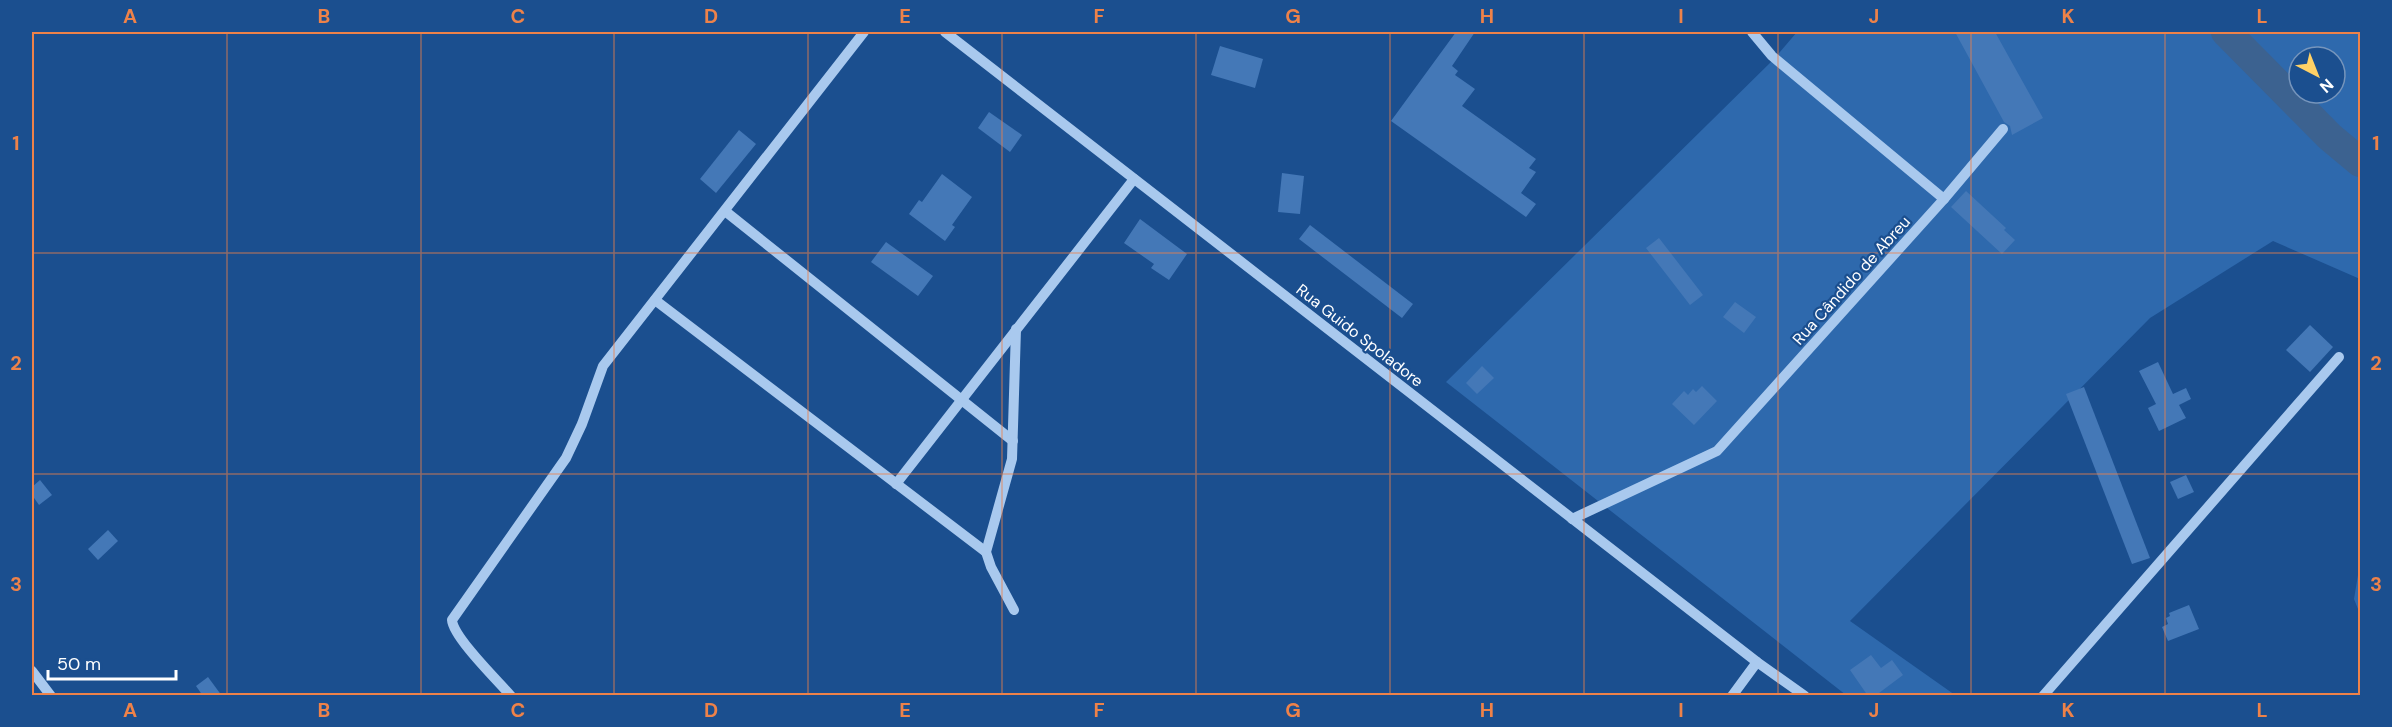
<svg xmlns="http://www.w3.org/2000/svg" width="2392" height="727" viewBox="0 0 2392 727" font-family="'DM Sans',sans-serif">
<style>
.green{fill:#2e69ad;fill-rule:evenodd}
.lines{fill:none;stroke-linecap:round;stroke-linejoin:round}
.river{stroke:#3c6290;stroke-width:30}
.building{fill:#4478b7}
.minor{stroke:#a9c9ee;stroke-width:10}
.grid{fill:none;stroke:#ee8249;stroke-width:1.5;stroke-opacity:0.55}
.labels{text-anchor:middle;stroke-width:4.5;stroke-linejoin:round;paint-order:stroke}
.street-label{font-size:16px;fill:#fff;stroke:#1b4f8f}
.neatline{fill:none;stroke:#ee8249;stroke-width:2}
.grid-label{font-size:20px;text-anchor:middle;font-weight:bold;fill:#ee8249}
</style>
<rect width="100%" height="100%" fill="#1b4f8f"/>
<!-- green -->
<g class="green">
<path d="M1797 32H2360V279L2273 241 2150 318 1850 621 1955 695H1846L1446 382 1774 59ZM2299 57H2335V93H2299Z"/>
<polygon points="2360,563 2360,614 2354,599"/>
</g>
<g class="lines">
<!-- river -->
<polyline class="river" points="2226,32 2330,137 2360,162"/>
</g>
<!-- building -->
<g class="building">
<polygon points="1456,32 1475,32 1452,66 1458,71 1455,75 1475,89 1462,106 1536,159 1529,168 1536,172 1521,193 1536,204 1526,217 1391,121"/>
<polygon points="1955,32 1995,32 2043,118 2012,135 2010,126 2004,122"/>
<polygon points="1220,46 1263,59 1255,88 1211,75"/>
<polygon points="989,112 1022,135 1010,152 978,128"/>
<polygon points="739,130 756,144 716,193 700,179"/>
<polygon points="1282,173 1304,176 1300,214 1278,212"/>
<polygon points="942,174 972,197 952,225 955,227 945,241 909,214 919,200 922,202"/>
<polygon points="1966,191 2006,228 2004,230 2015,240 2002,254 1951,207"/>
<polygon points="1140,219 1187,254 1169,280 1151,268 1154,264 1124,243"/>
<polygon points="1310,225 1413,304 1402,318 1299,239"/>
<polygon points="1659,238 1703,295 1690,305 1646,248"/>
<polygon points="886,242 933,276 918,296 871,262"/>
<polygon points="1735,302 1756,317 1744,333 1723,317"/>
<polygon points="2310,325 2333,347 2310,372 2286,350"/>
<polygon points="2158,362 2173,394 2186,388 2191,399 2179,405 2186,418 2159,431 2148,408 2156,404 2139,371"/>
<polygon points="1482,366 1494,378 1477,394 1466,383"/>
<polygon points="1702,386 1717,401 1694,425 1672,404 1684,391 1688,395 1693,389 1696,392"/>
<polygon points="2084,387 2150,558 2132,564 2066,394"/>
<polygon points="2186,475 2194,492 2178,499 2170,482"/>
<polygon points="40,480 52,495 39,505 32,495 32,487"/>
<polygon points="108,530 118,541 98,560 88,549"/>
<polygon points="2189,605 2199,629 2168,641 2162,627 2168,624 2166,618 2170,616 2169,613"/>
<polygon points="1871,655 1881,668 1892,660 1903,675 1875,696 1868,696 1850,670"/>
<polygon points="208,677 222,696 203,696 196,686"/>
</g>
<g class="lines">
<!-- minor -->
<g class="minor">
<polyline points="945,32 1757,662 1805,696"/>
<polyline points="1752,32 1772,56 1944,199"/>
<polyline points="725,211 1013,441"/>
<polyline points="655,300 986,552"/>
<polyline points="896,484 1134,179"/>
<polyline points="1572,519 1717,451 1944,199 2003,129"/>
<polyline points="1014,610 991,567 986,552 1012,459 1016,329"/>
<polyline points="32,671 51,696"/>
<path d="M511 696C498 681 453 637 452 620L566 458 582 424 603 366 864 32"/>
<polyline points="1732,696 1757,662"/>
<polyline points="2043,696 2339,357"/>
</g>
</g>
<!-- grid -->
<path class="grid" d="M227 32V696M421 32V696M614 32V696M808 32V696M1002 32V696M1196 32V696M1390 32V696M1584 32V696M1778 32V696M1971 32V696M2165 32V696M32 253H2360M32 474H2360"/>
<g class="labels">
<!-- street labels -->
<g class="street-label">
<text transform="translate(1851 280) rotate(-48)" y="6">Rua Cândido de Abreu</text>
<text transform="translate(1360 335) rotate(38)" y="6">Rua Guido Spoladore</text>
</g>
</g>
<!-- border -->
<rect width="2392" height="727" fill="none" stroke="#1b4f8f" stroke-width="66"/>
<!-- north arrow -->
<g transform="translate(2317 75) rotate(138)"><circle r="28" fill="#1b4f8f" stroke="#7695bc" stroke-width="1.5"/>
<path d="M0-4.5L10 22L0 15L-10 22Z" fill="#ffd166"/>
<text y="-9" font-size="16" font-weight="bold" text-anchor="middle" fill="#ffffff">N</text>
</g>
<!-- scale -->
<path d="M48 670v9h128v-9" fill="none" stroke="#ffffff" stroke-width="3"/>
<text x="57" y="670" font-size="18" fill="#ffffff" stroke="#1b4f8f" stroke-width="4.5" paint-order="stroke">50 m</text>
<rect x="33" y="33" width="2326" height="661" class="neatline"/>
<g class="grid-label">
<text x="130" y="23">A</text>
<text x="324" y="23">B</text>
<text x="518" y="23">C</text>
<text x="711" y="23">D</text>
<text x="905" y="23">E</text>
<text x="1099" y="23">F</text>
<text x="1293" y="23">G</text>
<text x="1487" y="23">H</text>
<text x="1681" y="23">I</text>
<text x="1874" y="23">J</text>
<text x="2068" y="23">K</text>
<text x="2262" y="23">L</text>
<text x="16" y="150">1</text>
<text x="2376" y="150">1</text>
<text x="16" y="370">2</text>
<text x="2376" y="370">2</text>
<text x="16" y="591">3</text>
<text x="2376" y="591">3</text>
<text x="130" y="717">A</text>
<text x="324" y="717">B</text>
<text x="518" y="717">C</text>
<text x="711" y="717">D</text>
<text x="905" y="717">E</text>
<text x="1099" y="717">F</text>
<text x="1293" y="717">G</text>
<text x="1487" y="717">H</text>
<text x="1681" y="717">I</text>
<text x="1874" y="717">J</text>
<text x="2068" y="717">K</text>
<text x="2262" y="717">L</text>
</g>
</svg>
